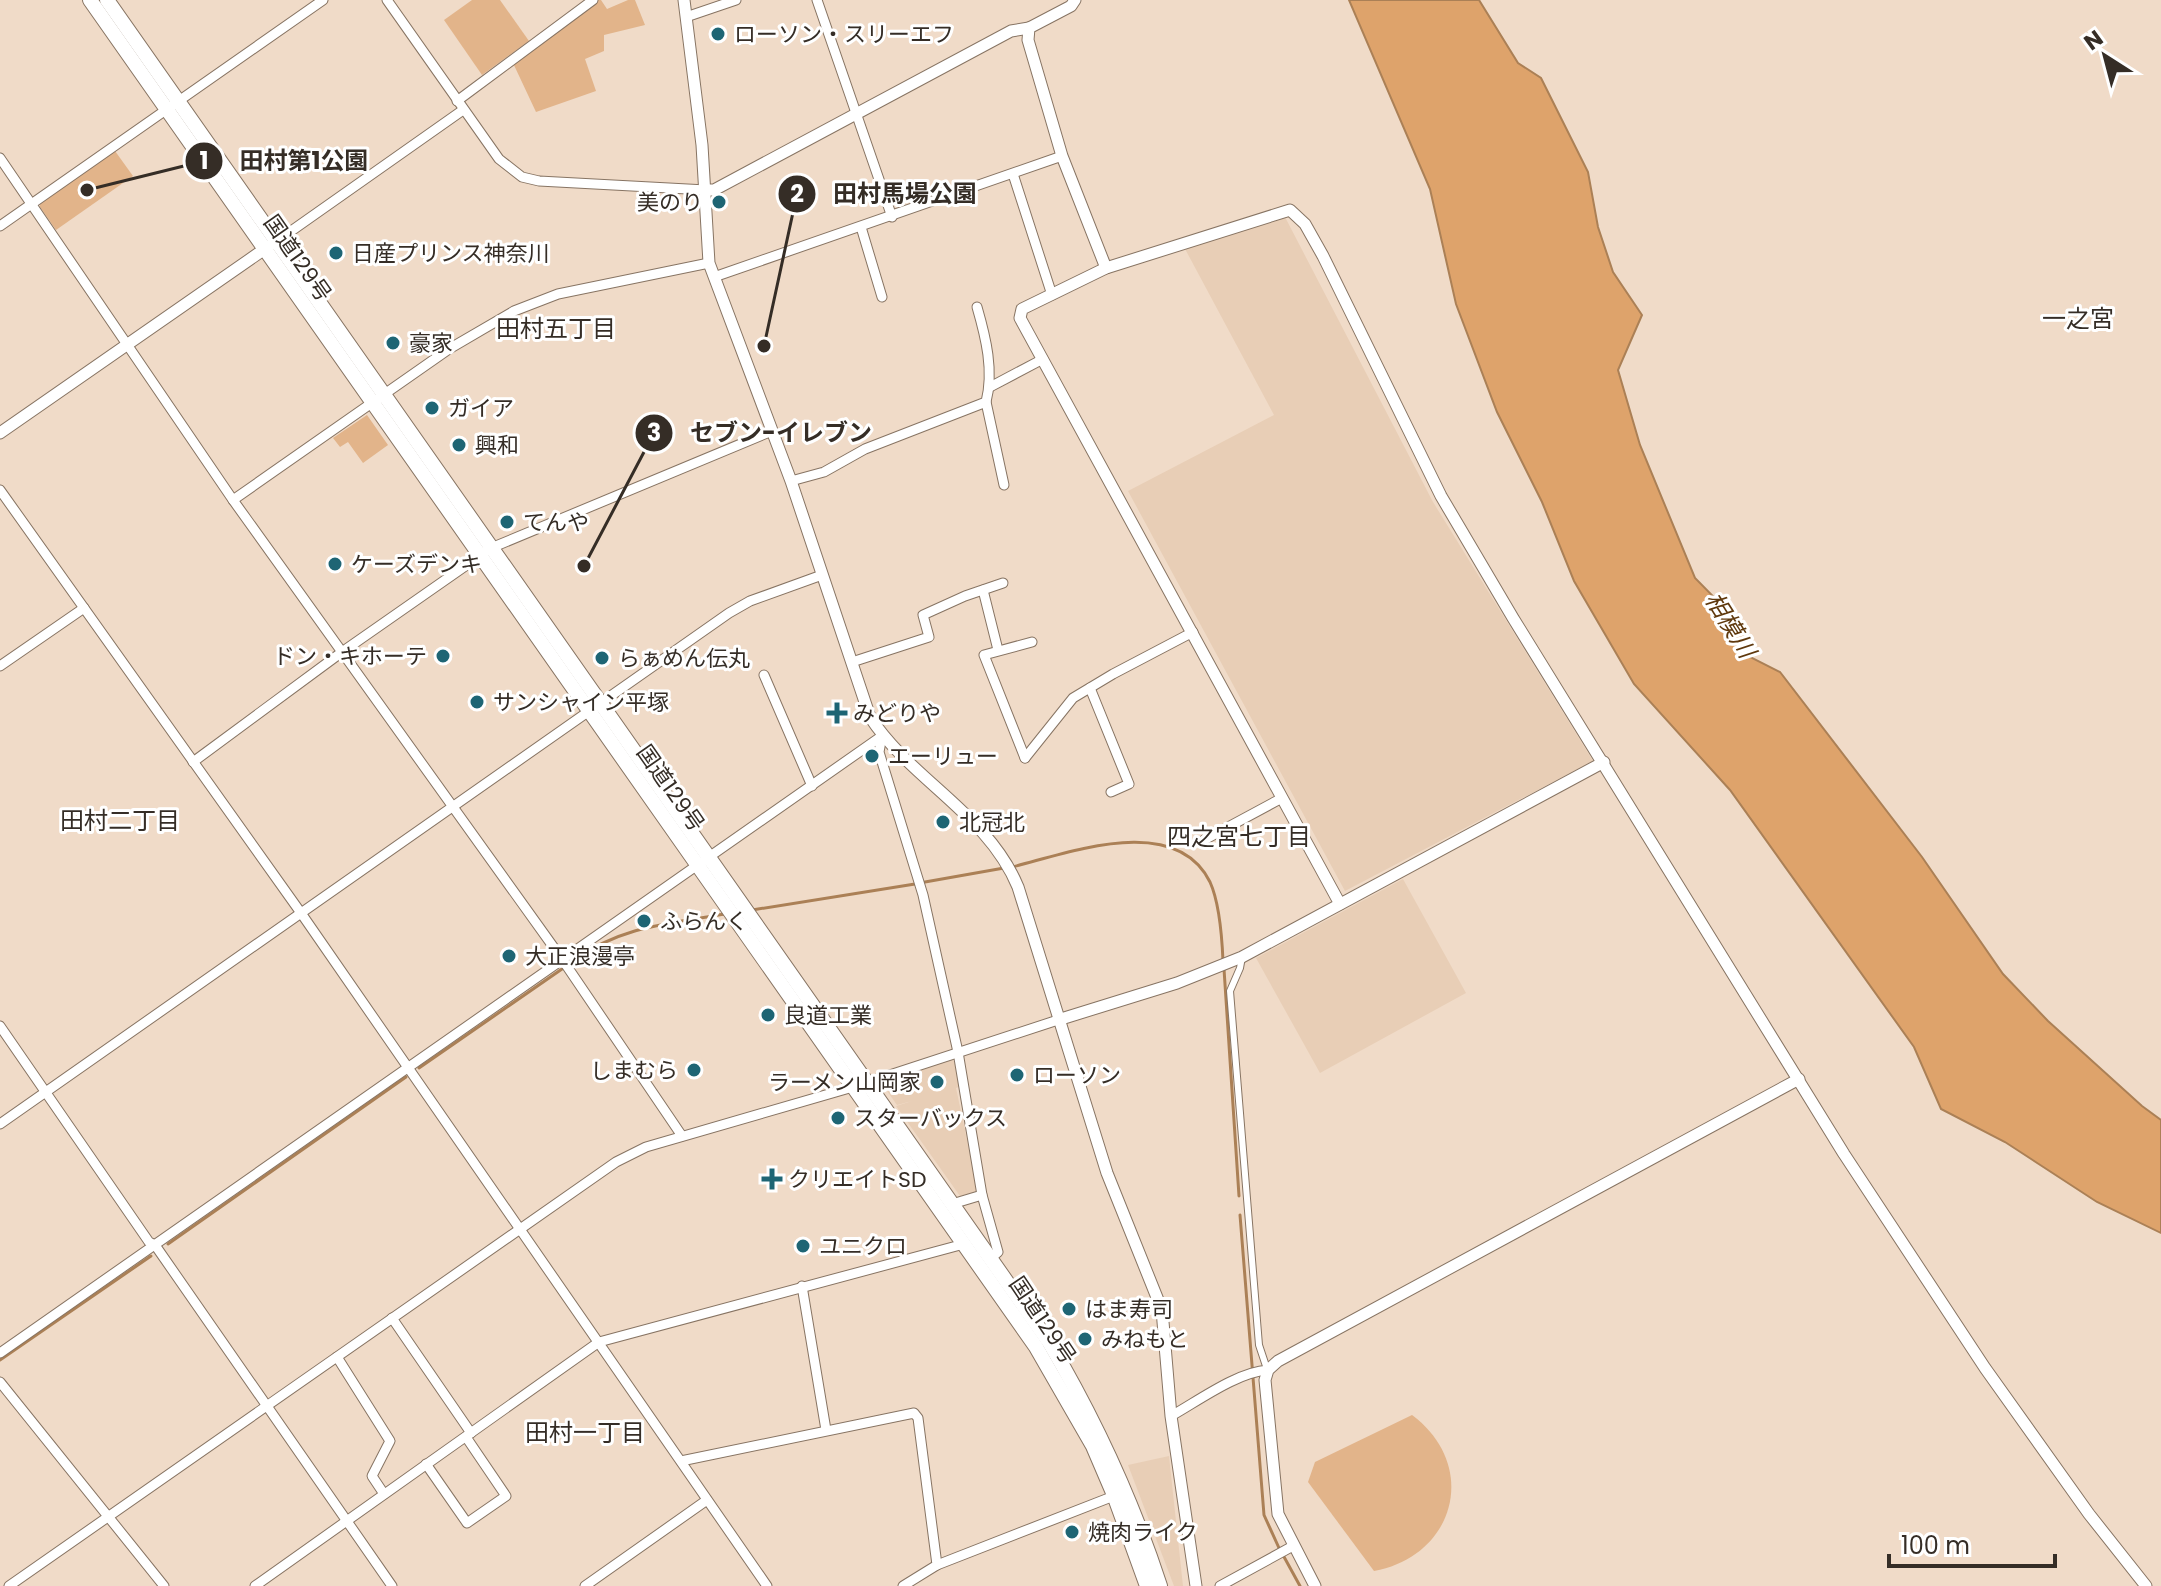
<svg xmlns="http://www.w3.org/2000/svg" width="2161" height="1586" viewBox="0 0 2161 1586" font-family="Poppins,'Noto Sans JP',sans-serif">
<style>
.built{fill:#e8ceb6}
.green{fill:#e2b48a}
.water{fill:#dea36b;stroke:#ab8056;stroke-width:2}
.lines{fill:none;stroke-linecap:round;stroke-linejoin:round}
.stream{stroke:#ab8056;stroke-width:3}
.pedestrian-casing{stroke:#877463;stroke-width:8}
.minor-casing{stroke:#877463;stroke-width:11}
.tertiary-casing{stroke:#877463;stroke-width:13}
.trunk-casing{stroke:#877463;stroke-width:16}
.pedestrian{stroke:#fff;stroke-width:6}
.minor{stroke:#fff;stroke-width:9}
.tertiary{stroke:#fff;stroke-width:11}
.trunk{stroke:#fff;stroke-width:14}
.poi-dot{fill:#1e6574;stroke:#fff;stroke-width:3}
.labels{text-anchor:middle;stroke-width:6;stroke-linejoin:round;paint-order:stroke}
.poi-label{font-size:22px;fill:#352d26;stroke:#fff;text-anchor:start}
.street-label{font-size:22px;fill:#352d26;stroke:#fff}
.neighbourhood-label{font-size:24px;fill:#352d26;stroke:#fff}
.water-label{font-size:24px;font-style:italic;fill:#5f380c;stroke:#fff}
.leader{fill:none;stroke:#352d26;stroke-width:3}
.callout-dot{fill:#352d26;stroke:#fff;stroke-width:3}
.mark-label{font-size:24px;text-anchor:middle;font-weight:bold;fill:#fff}
.callout-label{font-size:24px;text-anchor:middle;font-weight:bold;fill:#352d26;stroke:#fff;stroke-width:6;stroke-linejoin:round;paint-order:stroke}
</style>
<rect width="100%" height="100%" fill="#f0dbc8"/>
<!-- built -->
<g class="built">
<polygon points="1285,217 1433,502 1593,761 1345,891 1128,491 1274,415 1184,247"/>
<polygon points="1403,879 1466,993 1320,1073 1256,958"/>
<polygon points="950,1059 954,1061 961,1086 956,1088 978,1192 960,1196 896,1106 912,1101 897,1105 880,1081"/>
<polygon points="1169,1456 1183,1586 1174,1586 1128,1465"/>
</g>
<!-- green -->
<g class="green">
<polygon points="472,0 500,0 529,41 482,75 444,20"/>
<polygon points="597,0 601,0 607,9 628,0 635,0 645,25 604,35 604,51 585,59 596,91 536,112 513,63"/>
<polygon points="115,151 133,176 56,230 40,207 40,204"/>
<polygon points="367,415 388,445 363,463 348,442 340,447 333,438"/>
<path d="M1412 1415C1480 1466 1455 1556 1374 1571L1308 1482 1315 1462Z"/>
</g>
<!-- water -->
<polygon class="water" points="1349,0 1479,0 1518,63 1541,78 1588,172 1598,227 1613,272 1642,315 1618,370 1640,445 1695,578 1748,632 1748,656 1780,672 1922,857 2003,974 2048,1021 2142,1106 2161,1120 2161,1233 2097,1202 2005,1142 1941,1109 1914,1047 1730,790 1634,684 1574,581 1542,502 1497,412 1456,304 1430,189"/>
<g class="lines">
<!-- stream -->
<g class="stream">
<path d="M1012 867C1069 853 1175 812 1210 882 1220 904 1222 937 1223 961"/>
<polyline points="925,882 1004,868"/>
<polyline points="752,910 915,884"/>
<path d="M574 960C623 926 667 924 725 914"/>
<polyline points="1224,969 1239,1196"/>
<polyline points="419,1068 562,969"/>
<polyline points="1240,1215 1264,1515 1279,1548"/>
<polyline points="168,1244 406,1077"/>
<polyline points="0,1360 151,1256"/>
<polyline points="1283,1555 1300,1586"/>
</g>
<defs>
<polyline id="pedestrian" points="1242,957 1240,968 1230,991 1259,1345 1267,1369"/>
<g id="minor">
<polyline points="387,0 499,159 522,177 539,181 706,190"/>
<polyline points="817,0 892,217"/>
<polyline points="686,17 736,0"/>
<polyline points="457,101 593,0"/>
<polyline points="0,158 233,500 562,959 682,1136"/>
<polyline points="1013,174 1052,295"/>
<polyline points="0,226 323,0"/>
<polyline points="861,227 882,297"/>
<polyline points="277,241 463,110"/>
<polyline points="714,277 1062,156"/>
<polyline points="990,387 1043,359"/>
<polyline points="986,402 1004,485"/>
<path d="M791 481 824 472 865 449 986 402C994 371 986 338 977 307"/>
<polyline points="0,490 301,913 767,1586"/>
<polyline points="233,500 449,349 514,311 558,294 709,263"/>
<polyline points="983,590 998,650"/>
<polyline points="852,662 929,637 923,615 965,596 1003,583"/>
<polyline points="0,666 84,608"/>
<polyline points="764,675 812,786"/>
<polyline points="1090,688 1129,784 1111,792"/>
<polyline points="882,736 879,752 923,895 958,1052 982,1195 998,1252 991,1258"/>
<polyline points="1025,758 1073,698 1113,674 1193,632"/>
<polyline points="1025,758 984,655 1032,642"/>
<polyline points="193,762 342,652 491,548 772,431"/>
<polyline points="1204,840 1282,798"/>
<polyline points="0,1026 149,1242 155,1245 392,1586"/>
<polyline points="0,1124 729,613 750,601 822,575"/>
<polyline points="952,1204 982,1195"/>
<polyline points="802,1286 826,1430"/>
<polyline points="392,1318 471,1433"/>
<polyline points="0,1353 882,736"/>
<polyline points="337,1357 390,1441 372,1476 384,1494"/>
<polyline points="0,1382 164,1586"/>
<path d="M1171 1416C1198 1401 1237 1372 1268 1370"/>
<polyline points="681,1461 914,1413 918,1418 937,1565 903,1586"/>
<polyline points="426,1464 467,1523 506,1496 466,1437"/>
<polyline points="937,1565 1119,1494"/>
<polyline points="9,1586 616,1162 646,1147 853,1087 1061,1019"/>
<polyline points="255,1586 599,1342 964,1244"/>
<polyline points="585,1586 707,1500"/>
<polyline points="1220,1586 1293,1546"/>
</g>
<g id="tertiary">
<path d="M684 0 702 145 709 263 791 481 870 717C911 780 988 814 1018 887L1107 1173 1162 1310 1171 1416 1196 1586"/>
<polyline points="1075,0 1071,6 1029,28 1028,40 1062,156 1106,268"/>
<polyline points="706,190 714,190 1011,31 1029,28"/>
<polyline points="0,433 269,246"/>
<polyline points="1340,904 1020,318 1022,309 1106,268 1290,210 1305,224 1323,256 1441,496 1513,618 1844,1154 1985,1368 2089,1514 2146,1586"/>
<polyline points="1061,1019 1177,983 1242,957 1604,762"/>
<polyline points="1315,1586 1278,1514 1265,1380 1268,1370 1278,1361 1799,1079"/>
</g>
<g id="trunk">
<polyline points="90,0 1036,1347 1093,1446 1114,1495 1147,1586"/>
<path d="M107 0 1049 1342C1095 1420 1132 1500 1160 1586"/>
</g>
</defs>
<!-- pedestrian casing -->
<use href="#pedestrian" class="pedestrian-casing"/>
<!-- minor casing -->
<use href="#minor" class="minor-casing"/>
<!-- tertiary casing -->
<use href="#tertiary" class="tertiary-casing"/>
<!-- trunk casing -->
<use href="#trunk" class="trunk-casing"/>
<!-- pedestrian -->
<use href="#pedestrian" class="pedestrian"/>
<!-- minor -->
<use href="#minor" class="minor"/>
<!-- tertiary -->
<use href="#tertiary" class="tertiary"/>
<!-- trunk -->
<use href="#trunk" class="trunk"/>
</g>
<!-- markers -->
<g class="poi-dot">
<circle cx="718" cy="34" r="8"/>
<circle cx="719" cy="202" r="8"/>
<circle cx="336" cy="253" r="8"/>
<circle cx="393" cy="343" r="8"/>
<circle cx="432" cy="408" r="8"/>
<circle cx="459" cy="445" r="8"/>
<circle cx="507" cy="522" r="8"/>
<circle cx="335" cy="564" r="8"/>
<circle cx="443" cy="656" r="8"/>
<circle cx="602" cy="658" r="8"/>
<circle cx="477" cy="702" r="8"/>
<path d="M833 701h8v8h8v8h-8v8h-8v-8h-8v-8h8z"/>
<circle cx="872" cy="756" r="8"/>
<circle cx="943" cy="822" r="8"/>
<circle cx="644" cy="921" r="8"/>
<circle cx="509" cy="956" r="8"/>
<circle cx="768" cy="1015" r="8"/>
<circle cx="694" cy="1070" r="8"/>
<circle cx="1017" cy="1075" r="8"/>
<circle cx="937" cy="1082" r="8"/>
<circle cx="838" cy="1118" r="8"/>
<path d="M768 1167h8v8h8v8h-8v8h-8v-8h-8v-8h8z"/>
<circle cx="803" cy="1246" r="8"/>
<circle cx="1069" cy="1309" r="8"/>
<circle cx="1085" cy="1339" r="8"/>
<circle cx="1072" cy="1532" r="8"/>
</g>
<g class="labels">
<!-- poi labels -->
<g class="poi-label">
<text x="734" y="42">ローソン・スリーエフ</text>
<text x="703" y="210" text-anchor="end">美のり</text>
<text x="352" y="261">日産プリンス神奈川</text>
<text x="409" y="351">豪家</text>
<text x="448" y="416">ガイア</text>
<text x="475" y="453">興和</text>
<text x="523" y="530">てんや</text>
<text x="351" y="572">ケーズデンキ</text>
<text x="427" y="664" text-anchor="end">ドン・キホーテ</text>
<text x="618" y="666">らぁめん伝丸</text>
<text x="493" y="710">サンシャイン平塚</text>
<text x="853" y="721">みどりや</text>
<text x="888" y="764">エーリュー</text>
<text x="959" y="830">北冠北</text>
<text x="660" y="929">ふらんく</text>
<text x="525" y="964">大正浪漫亭</text>
<text x="784" y="1023">良道工業</text>
<text x="678" y="1078" text-anchor="end">しまむら</text>
<text x="1033" y="1083">ローソン</text>
<text x="921" y="1090" text-anchor="end">ラーメン山岡家</text>
<text x="854" y="1126">スターバックス</text>
<text x="788" y="1187">クリエイトSD</text>
<text x="819" y="1254">ユニクロ</text>
<text x="1085" y="1317">はま寿司</text>
<text x="1101" y="1347">みねもと</text>
<text x="1088" y="1540">焼肉ライク</text>
</g>
<!-- street labels -->
<g class="street-label">
<text transform="translate(298 258) rotate(55)" y="8">国道129号</text>
<text transform="translate(671 788) rotate(55)" y="8">国道129号</text>
<text transform="translate(1043 1320) rotate(56)" y="8">国道129号</text>
</g>
<!-- neighbourhood labels -->
<g class="neighbourhood-label">
<text x="2078" y="327">一之宮</text>
<text x="556" y="337">田村五丁目</text>
<text x="120" y="829">田村二丁目</text>
<text x="1239" y="845">四之宮七丁目</text>
<text x="585" y="1441">田村一丁目</text>
</g>
<!-- water labels -->
<g class="water-label">
<text transform="translate(1730 625) rotate(58)" y="8">相模川</text>
</g>
</g>
<!-- callouts -->
<path class="leader" d="M87 190L204 161M764 346L797 194M584 566L654 433"/>
<g class="callout-dot">
<circle cx="87" cy="190" r="8"/>
<circle cx="764" cy="346" r="8"/>
<circle cx="584" cy="566" r="8"/>
<circle cx="204" cy="161" r="20"/>
<circle cx="797" cy="194" r="20"/>
<circle cx="654" cy="433" r="20"/>
</g>
<g class="mark-label">
<text x="204" y="169">1</text>
<text x="797" y="202">2</text>
<text x="654" y="441">3</text>
</g>
<g class="callout-label">
<text x="304" y="169">田村第1公園</text>
<text x="905" y="202">田村馬場公園</text>
<text x="781" y="441">セブン-イレブン</text>
</g>
<!-- north arrow -->
<g transform="translate(2105 56) rotate(324)" stroke="#ffffff" stroke-width="6" paint-order="stroke">
<path d="M0-6L14 30L0 20L-14 30Z" fill="#352d26"/>
<text y="-12" font-size="22" font-weight="bold" text-anchor="middle" fill="#352d26">N</text>
</g>
<!-- scale -->
<path d="M1889 1554v12h166v-12" fill="none" stroke="#352d26" stroke-width="4"/>
<text x="1901" y="1554" font-size="24" fill="#352d26" stroke="#ffffff" stroke-width="6" paint-order="stroke">100 m</text>
</svg>
